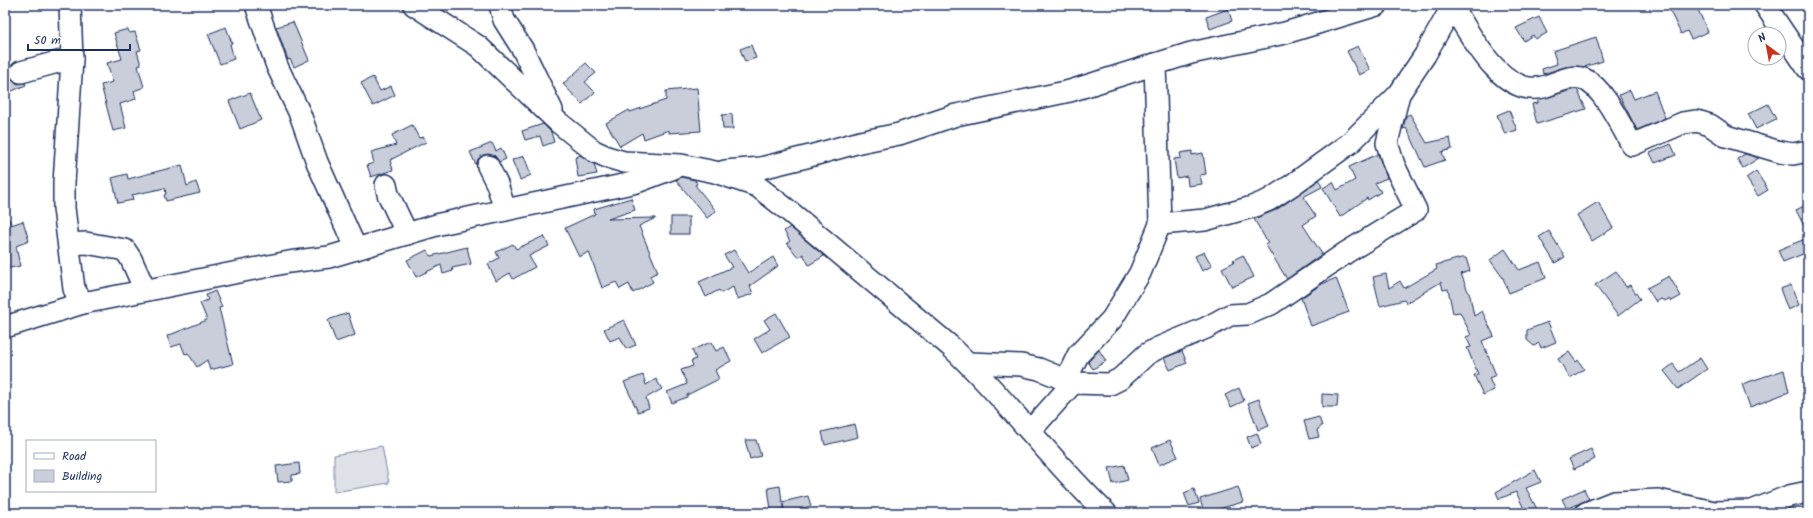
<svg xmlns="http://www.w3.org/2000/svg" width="1813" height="518" viewBox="0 0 1813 518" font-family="Kalam,sans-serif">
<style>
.green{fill:#dee1e7;stroke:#7c88a2}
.building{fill:#caceda;stroke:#1b2f5e}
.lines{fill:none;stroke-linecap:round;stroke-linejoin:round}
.minor-casing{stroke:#1b2f5e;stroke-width:24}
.minor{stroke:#fff;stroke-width:21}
</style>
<rect width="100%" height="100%" fill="#fff"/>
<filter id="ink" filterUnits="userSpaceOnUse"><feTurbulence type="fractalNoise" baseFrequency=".025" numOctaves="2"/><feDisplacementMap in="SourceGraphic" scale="8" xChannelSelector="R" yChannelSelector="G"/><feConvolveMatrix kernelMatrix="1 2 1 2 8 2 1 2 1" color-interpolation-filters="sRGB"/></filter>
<g filter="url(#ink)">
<!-- green -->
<polygon class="green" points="382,446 389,483 334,492 334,455"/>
<!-- building -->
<g class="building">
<polygon points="1667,5 1696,5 1708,32 1691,39 1687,31 1681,34"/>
<polygon points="1228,9 1232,21 1210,29 1206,17"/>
<polygon points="1539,17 1547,33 1535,39 1533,35 1524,41 1516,28"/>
<polygon points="293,22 309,60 294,67 290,59 288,60 276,27"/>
<polygon points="226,27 232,43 230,44 234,59 220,64 208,34"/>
<polygon points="128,29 129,33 135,32 141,50 137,51 141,65 138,66 144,87 134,91 136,99 120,104 126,128 113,131 101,85 113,82 107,63 122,59 114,33"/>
<polygon points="1596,37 1603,61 1584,67 1565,67 1543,74 1542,69 1557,64 1553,51"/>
<polygon points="751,45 756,58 745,62 740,49"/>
<polygon points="1358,46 1370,70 1359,75 1347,51"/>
<polygon points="586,63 596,73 585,82 595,92 582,104 563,84"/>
<polygon points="9,73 13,81 18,84 25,83 26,85 10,92 5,79 5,75"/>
<polygon points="373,77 380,91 391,86 395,95 373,106 361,83"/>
<polygon points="697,88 701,131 669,133 669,130 644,139 642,133 620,146 606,123 629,110 630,112 666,100 666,91"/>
<polygon points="1577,89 1586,109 1537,124 1532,104 1538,103 1538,99"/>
<polygon points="1630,90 1634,99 1655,91 1665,118 1637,130 1619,95"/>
<polygon points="250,93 261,120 240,129 229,101"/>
<polygon points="1768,104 1776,119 1756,129 1748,114"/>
<polygon points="1509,110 1517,130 1505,134 1497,115"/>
<polygon points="732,114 733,129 723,129 722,115"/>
<polygon points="1410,114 1427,143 1450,138 1452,149 1442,152 1445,160 1425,167 1412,139 1406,128 1403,129 1406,116"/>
<polygon points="543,124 551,132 554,142 543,146 540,136 525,140 522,131"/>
<polygon points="412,125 419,138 424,137 426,142 390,160 393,170 371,177 367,165 374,163 371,152 396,145 392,135"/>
<polygon points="492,143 496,151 501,148 506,159 499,162 495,156 488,154 483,155 478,159 476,165 470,152"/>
<polygon points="1671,144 1676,155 1655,163 1650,153"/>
<polygon points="1192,151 1192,155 1203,153 1206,174 1200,175 1202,184 1188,186 1187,176 1177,178 1174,159 1181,158 1180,153"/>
<polygon points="1378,154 1387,178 1375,183 1381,192 1368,200 1367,198 1340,217 1323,188 1333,182 1337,190 1355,180 1349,167"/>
<polygon points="1745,154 1759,158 1743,168 1737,159"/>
<polygon points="580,155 594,164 597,174 578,177 575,158"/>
<polygon points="524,156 531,175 520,180 512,160"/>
<polygon points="182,165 187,186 196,182 200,193 166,201 164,195 166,194 165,188 132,195 133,200 118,203 112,178 127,174 128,179"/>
<polygon points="1756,171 1768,190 1758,196 1746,178"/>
<polygon points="681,177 695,180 697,184 695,185 716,211 707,218 676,180"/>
<polygon points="1319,180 1322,187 1303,197 1316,216 1303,225 1322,254 1287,279 1265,244 1268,243 1254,219 1276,210"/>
<polygon points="631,198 635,210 608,219 656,218 639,226 658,272 650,276 653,282 633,293 629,284 620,289 616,282 602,288 589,252 579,257 565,228 595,214 594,209"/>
<polygon points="1598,202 1613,228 1592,241 1577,215"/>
<polygon points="1808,204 1808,234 1796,210"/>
<rect x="671" y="217" width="18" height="17"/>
<polygon points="5,219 9,219 11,225 23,221 29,241 16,246 20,266 5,269"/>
<polygon points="790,227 824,256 809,265 803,254 798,257 787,243 790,241 784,231"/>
<polygon points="1549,231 1565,257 1555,263 1539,237"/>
<polygon points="544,236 549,246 529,256 535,267 513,279 510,273 496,281 488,264 499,258 496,252 513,244 516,249"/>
<polygon points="1805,239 1808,252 1783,262 1778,250"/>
<polygon points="467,247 471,264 452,268 453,271 443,274 441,265 416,277 407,260 427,250 431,256"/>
<polygon points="1505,249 1519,270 1540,262 1546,278 1509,293 1503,278 1490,260"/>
<polygon points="734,250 748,273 773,257 778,266 750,286 753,294 737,299 733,287 721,293 719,290 706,297 699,282 732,267 724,255"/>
<polygon points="1204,252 1212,266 1202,271 1195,256"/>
<polygon points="1243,255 1254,277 1232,287 1222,268 1234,262 1233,260"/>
<polygon points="1461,258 1466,258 1470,271 1461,274 1470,296 1474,316 1482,311 1494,336 1482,341 1496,375 1489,378 1494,390 1483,395 1474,375 1478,374 1467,348 1471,347 1466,337 1471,335 1460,312 1453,313 1448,289 1443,290 1441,282 1406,303 1404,300 1380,306 1373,277 1386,274 1389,288 1400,281 1404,288 1437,269 1436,265"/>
<polygon points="1616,271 1626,287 1630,285 1640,299 1618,316 1595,285"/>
<polygon points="1669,276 1681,296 1672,301 1668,299 1665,301 1661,299 1656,302 1647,288"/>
<polygon points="1336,278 1349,312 1311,326 1301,298 1322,284"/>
<polygon points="1791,285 1799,305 1788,310 1780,289"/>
<polygon points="215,291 222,307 219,308 233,364 210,370 207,360 197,367 188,353 185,354 181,344 171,347 167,336 207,320 200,303 208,300 206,295"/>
<polygon points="348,313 355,335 336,342 328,320"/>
<polygon points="776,313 790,337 762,353 754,339 770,329 764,320"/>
<polygon points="624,320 636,345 626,349 620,337 610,341 604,329"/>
<polygon points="1548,322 1556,342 1541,348 1539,343 1534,346 1527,340 1527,330"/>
<polygon points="711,342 716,351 724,347 731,361 715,370 719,379 687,395 687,397 672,403 667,392 687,384 681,370 693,366 691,361 696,359 692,350"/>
<polygon points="1099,350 1106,361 1093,369 1088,362"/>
<polygon points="1182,351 1187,363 1170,370 1164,358"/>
<polygon points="1569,352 1576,362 1578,360 1584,369 1570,378 1558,359"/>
<polygon points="1700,358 1707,369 1678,389 1664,371 1673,364 1679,372"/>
<polygon points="1784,370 1789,392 1750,407 1742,384"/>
<polygon points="643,375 646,385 656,379 662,389 646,398 649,408 638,412 624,382"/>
<polygon points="1239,388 1244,401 1231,407 1225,395"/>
<polygon points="1322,394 1338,395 1337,407 1322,407"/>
<polygon points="1259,399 1269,426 1258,430 1248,403"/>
<polygon points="1319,417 1322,426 1317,430 1319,437 1309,439 1304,421"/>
<polygon points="855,424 858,437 825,445 822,432"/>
<polygon points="1257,433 1261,444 1251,448 1247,437"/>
<polygon points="745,440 756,440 761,456 750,459"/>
<polygon points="1170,440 1178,457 1159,465 1152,448"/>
<polygon points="1591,449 1595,459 1574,469 1569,459"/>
<polygon points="299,463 300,474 292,475 292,481 278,482 276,466"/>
<polygon points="1124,465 1128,480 1113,484 1109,468"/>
<polygon points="1535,470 1541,482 1526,488 1539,513 1526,513 1516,492 1499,499 1496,492"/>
<polygon points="780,486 782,502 808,496 811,506 785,513 783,504 783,509 771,510 768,488"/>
<polygon points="1238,487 1243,502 1204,513 1200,499"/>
<polygon points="1194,489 1199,503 1189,506 1184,493"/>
<polygon points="1584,489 1589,499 1567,509 1562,499"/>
</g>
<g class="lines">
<defs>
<g id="minor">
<polyline points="70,5 72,60 64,183 64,208 74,289 83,303"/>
<polyline points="256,5 277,66 300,114 317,162 356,249"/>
<path d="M414 5 478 46 558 122 594 151 607 157 624 162 681 165 715 172 757 186 789 211 950 346C1006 398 1051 461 1106 513"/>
<polyline points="500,5 504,20 523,50 552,110"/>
<polyline points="1765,5 1808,69"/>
<path d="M1453 7C1470 34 1502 98 1543 87 1555 84 1571 73 1584 79 1604 88 1621 126 1632 145L1683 123 1697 121 1710 125 1726 136 1780 152 1793 154 1808 151"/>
<polyline points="21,72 72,58"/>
<polyline points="488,166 497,184 505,210"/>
<polyline points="725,171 761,168 810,156 860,142 899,134 956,115 1070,91 1191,53 1285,33 1377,5"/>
<polyline points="386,185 388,194 407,234"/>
<polyline points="1160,224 1205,220 1252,207 1269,200 1292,185 1350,143 1399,94 1425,55 1453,5"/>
<polyline points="69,244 86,243 125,250 131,259 145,290"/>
<polyline points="5,327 83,303 289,262 329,257 440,224 637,182 674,168"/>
<polyline points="969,363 1021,365 1039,369 1073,383 1110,384 1120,379 1147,354 1158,348 1206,328 1230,315 1248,314 1271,304 1347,252 1416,210 1394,165 1387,143 1399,94"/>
<polyline points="1066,380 1078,355 1112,319 1140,273 1160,224 1155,64"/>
<polyline points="1031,430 1073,383"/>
<polyline points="1586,513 1614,502 1658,500 1714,512 1752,511 1789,496 1808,492"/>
</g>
</defs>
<!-- minor casing -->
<use href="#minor" class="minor-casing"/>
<!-- minor -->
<use href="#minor" class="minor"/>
</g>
</g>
<!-- margin -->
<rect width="1813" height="518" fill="none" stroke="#fff" stroke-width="20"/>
<rect x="10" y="10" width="1793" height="498" fill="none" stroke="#1b2f5e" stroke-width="1.5" filter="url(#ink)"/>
<!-- legend -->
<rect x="26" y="440" width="130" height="52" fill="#ffffff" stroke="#a4acbf"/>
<rect x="34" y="453" width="20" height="6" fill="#ffffff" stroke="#a4acbf"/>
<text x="62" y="460" font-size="12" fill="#1b2f5e">Road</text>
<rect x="34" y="470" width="20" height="12" fill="#caceda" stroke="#a4acbf"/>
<text x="62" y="480" font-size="12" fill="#1b2f5e">Building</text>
<!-- north arrow -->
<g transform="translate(1767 46) rotate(328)"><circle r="19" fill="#ffffff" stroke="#a4acbf"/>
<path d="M0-3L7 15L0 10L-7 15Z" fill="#c8321e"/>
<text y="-6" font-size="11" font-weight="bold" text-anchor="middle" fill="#1b2f5e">N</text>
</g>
<!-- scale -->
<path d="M28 44v6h102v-6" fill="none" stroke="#1b2f5e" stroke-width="2"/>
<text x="34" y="44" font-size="12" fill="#1b2f5e" stroke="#ffffff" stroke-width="3" paint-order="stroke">50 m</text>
</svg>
